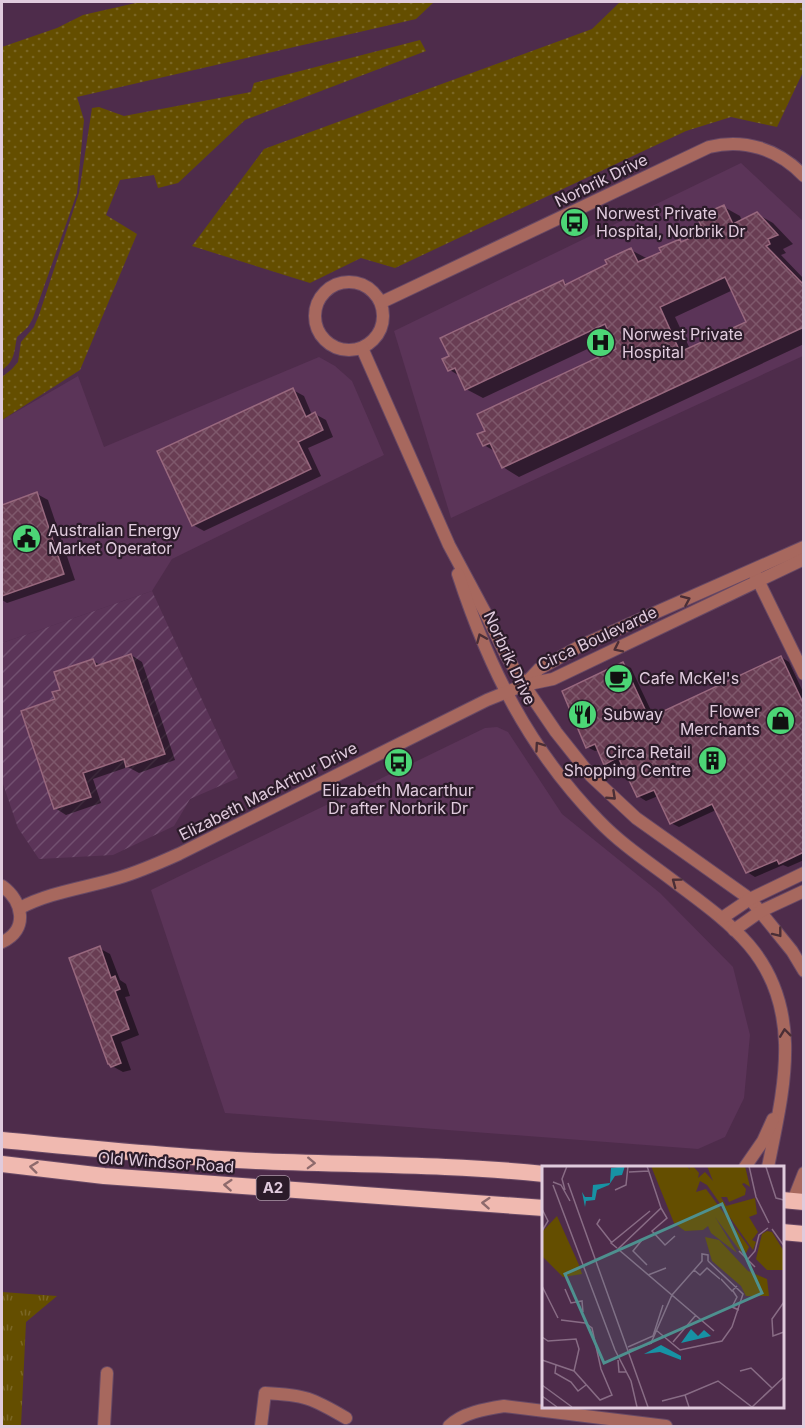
<svg xmlns="http://www.w3.org/2000/svg" width="805" height="1428" viewBox="0 0 805 1428" font-family="Inter,sans-serif">
<style>
.built{fill:#5b3458}
.industrial{fill:url(#industrial-furrows)}
.grass{fill:url(#grass-dots)}
.park{fill:url(#park-tufts)}
.shadow{fill:#0007;fill-rule:evenodd}
.building{fill:url(#building-cross-hatch);stroke:#98687e;stroke-width:1.5;fill-rule:evenodd}
.lines{fill:none;stroke-linecap:round;stroke-linejoin:round}
.minor-casing{stroke:#684965;stroke-width:14}
.trunk-casing{stroke:#684965;stroke-width:18}
.minor{stroke:#a7685e;stroke-width:12}
.trunk{stroke:#f0b9b0;stroke-width:16}
.oneway{stroke:#4a2e36}
.oneway2{stroke:#8e6a6c}
.labels{text-anchor:middle;stroke-width:4.5;stroke-linejoin:round;paint-order:stroke}
.shield{fill:#2b1b29;stroke:#aa96a7;stroke-width:1.5}
.shield-label{font-size:15px;font-weight:bold;fill:#e0cbdd}
.street-label{font-size:16px;fill:#e0cbdd;stroke:#2b1b29}
.poi-label{font-size:16px;fill:#e0cbdd;stroke:#2b1b29;text-anchor:start}
.inset-road{fill:none;stroke:#886c85;stroke-width:1.5}
.view{fill:#4e908f;fill-opacity:0.15;stroke:#4e908f;stroke-width:3}
.inset-edge{fill:none;stroke:#e0cbdd;stroke-width:3}
</style>
<defs>
<pattern id="industrial-furrows" width="10" height="10" patternUnits="userSpaceOnUse" patternTransform="scale(1.5)"><rect width="10" height="10" fill="#5b3458"/><path d="M-1 1l2-2M0 10L10 0M9 11l2-2" fill="none" stroke="#725070"/></pattern>
<pattern id="grass-dots" width="8" height="8" patternUnits="userSpaceOnUse" patternTransform="scale(1.5)"><rect width="8" height="8" fill="#644e00"/><path d="M2 2h.1M6 6h.1" fill="none" stroke="#7a6625" stroke-width="1.8" stroke-linecap="round"/></pattern>
<pattern id="park-tufts" width="24" height="20" patternUnits="userSpaceOnUse" patternTransform="scale(1.5)"><rect width="24" height="20" fill="#644e00"/><path d="M3 7l-1-3M5 7V3M7 7l1-3M15 17l-1-3M17 17v-4M19 17l1-3" fill="none" stroke="#7a6625"/></pattern>
<pattern id="building-cross-hatch" width="8" height="8" patternUnits="userSpaceOnUse" patternTransform="scale(1.5)"><rect width="8" height="8" fill="#693d53"/><path d="M0 0l8 8M0 8l8-8" fill="none" stroke="#7e586b"/></pattern>
</defs>
<rect width="100%" height="100%" fill="#4e2c4b"/>
<!-- built -->
<g class="built">
<polygon points="741,163 803,221 803,356 451,518 394,331"/>
<polygon points="319,357 335,366 352,381 384,455 172,559 152,591 2,643 2,420 78,376 104,447"/>
<polygon points="497,727 508,732 562,814 660,893 733,967 750,1035 744,1098 725,1137 698,1149 225,1113 151,890 485,728"/>
</g>
<!-- industrial -->
<polygon class="industrial" points="152,591 238,778 190,799 174,826 113,855 39,859 18,828 2,781 2,643"/>
<!-- grass -->
<g class="grass">
<path d="M140 2H434L416 19 77 97 84 120 77 193 33 318 28 327 17 337C14 352 15 361 2 370V47L57 28 83 15Z"/>
<polygon points="620,2 803,2 803,72 777,127 731,117 686,131 395,268 361,258 310,283 192,246 264,149 592,29"/>
<polygon points="420,40 426,51 245,120 178,183 158,188 154,175 120,180 106,215 137,234 80,370 2,420 2,377 12,369 18,362 21,342 34,327 39,315 79,193 92,108 99,107 124,116 251,92 254,83"/>
</g>
<!-- park -->
<polygon class="park" points="2,1292 57,1296 26,1322 21,1426 2,1426"/>
<!-- shadow -->
<g class="shadow">
<path d="M724 207 740 216 742 221 757 214 773 223 793 244 783 249 786 253 781 255 804 279V344L519 477 503 467 496 452 484 445 487 432 618 349 613 337 483 398 466 389 461 377 450 370 563 281 568 285 609 265 631 250 648 259 663 252 680 240 683 242 706 232ZM733 290 748 322 690 349 675 317Z"/>
<polygon points="293,390 304,396 312,415 315,414 326,420 333,437 308,448 321,476 204,531 193,525"/>
<polygon points="37,494 48,500 75,580 7,603 2,600 2,506"/>
<polygon points="131,655 142,662 175,760 139,773 128,767 93,779 101,803 66,815 55,808 57,700 62,691 93,661 102,666"/>
<polygon points="781,657 789,662 804,694 804,860 788,867 783,865 755,877 747,872 716,810 679,827 671,823 658,796 646,801 638,796 623,763 613,768 605,764 599,750 595,751 587,747 623,664 631,668 654,717"/>
<polygon points="99,948 110,954 120,980 126,984 130,996 125,997 139,1035 121,1042 131,1070 123,1072 112,1066"/>
</g>
<!-- building -->
<g class="building">
<path d="M724 205 733 224 757 212 778 235 768 239 770 244 766 246 804 285V327L502 468 490 443 483 446 477 434 485 431 477 414 616 349 605 324 465 390 455 368 448 371 442 359 449 356 440 338 563 280 565 285 607 264 605 260 631 248 638 262 661 252 659 248 680 239 681 242 704 232 697 217ZM725 277 746 322 680 352 660 307Z"/>
<polygon points="293,388 306,417 315,412 323,430 298,442 311,469 192,526 157,451"/>
<polygon points="37,492 64,574 2,596 2,505"/>
<polygon points="131,654 165,754 126,767 124,759 83,773 91,797 54,809 21,711 55,699 52,692 60,690 54,672 93,659 96,666"/>
<polygon points="781,656 804,705 804,852 779,864 777,860 746,873 712,804 670,824 654,790 637,797 618,757 604,765 595,744 586,748 562,691 623,662 649,718"/>
<polygon points="100,946 111,978 115,976 120,989 115,991 129,1029 111,1036 121,1063 111,1067 109,1064 108,1064 69,958"/>
</g>
<g class="lines">
<defs>
<g id="minor">
<circle cx="349" cy="316" r="34"/>
<path d="M382 302 709 147C744 138 778 149 804 176"/>
<polyline points="362,348 449,545 487,616 506,655 524,685 556,732 591,776 636,818 750,899 792,951 804,971"/>
<path d="M458 574C489 669 529 749 599 821 623 846 653 865 680 886 704 904 729 922 749 945 805 1011 783 1091 768 1167"/>
<polyline points="755,574 804,674"/>
<polyline points="524,685 539,669 580,646 804,547"/>
<path d="M2 886C23 901 29 930 2 942"/>
<path d="M20 908C50 892 85 888 118 878 139 872 159 863 179 854L487 700 524 685 553 679 804 559"/>
<polyline points="722,918 750,899 804,873"/>
<polyline points="734,930 761,911 804,891"/>
<polyline points="745,1167 763,1141 773,1119"/>
<polyline points="793,1201 804,1173"/>
<polyline points="104,1426 107,1373"/>
<path d="M261 1426 265 1393C305 1395 312 1398 346 1418"/>
<path d="M449 1426C462 1413 485 1409 504 1406L666 1426"/>
</g>
<g id="trunk">
<path d="M2 1140C86 1148 171 1157 256 1161 352 1165 449 1164 544 1174"/>
<polyline points="2,1164 104,1176 544,1208"/>
<polyline points="782,1200 804,1202"/>
<polyline points="782,1232 804,1234"/>
</g>
</defs>
<!-- minor casing -->
<use href="#minor" class="minor-casing"/>
<!-- trunk casing -->
<use href="#trunk" class="trunk-casing"/>
<!-- minor -->
<use href="#minor" class="minor"/>
<!-- trunk -->
<use href="#trunk" class="trunk"/>
</g>
<!-- one-way arrows -->
<defs><path id="oneway-chevron" d="M-2-3.5L2.5 0L-2 3.5" fill="none" stroke-width="1.6" stroke-linecap="round" stroke-linejoin="round" transform="scale(1.5)"/></defs>
<g class="oneway">
<use href="#oneway-chevron" transform="translate(686 600) rotate(-24)"/>
<use href="#oneway-chevron" transform="translate(481 638) rotate(-113)"/>
<use href="#oneway-chevron" transform="translate(618 648) rotate(154)"/>
<use href="#oneway-chevron" transform="translate(539 746) rotate(-125)"/>
<use href="#oneway-chevron" transform="translate(612 796) rotate(43)"/>
<use href="#oneway-chevron" transform="translate(676 882) rotate(-143)"/>
<use href="#oneway-chevron" transform="translate(778 933) rotate(52)"/>
<use href="#oneway-chevron" transform="translate(785 1033) rotate(-97)"/>
</g>
<g class="oneway2">
<use href="#oneway-chevron" transform="translate(311 1163) rotate(2)"/>
<use href="#oneway-chevron" transform="translate(34 1167) rotate(-173)"/>
<use href="#oneway-chevron" transform="translate(228 1185) rotate(-176)"/>
<use href="#oneway-chevron" transform="translate(486 1203) rotate(-176)"/>
</g>
<!-- icons -->
<defs>
<symbol id="bus-disc" viewBox="-11 -11 22 22"><circle r="9.5" fill="#4cd676" stroke="#2b1b29"/><path d="M-5-6H5V4H4V6H2V4H-2V6H-4V4H-5ZM-3.5-4V0h7V-4ZM-3.5 1.2v1.5H-2V1.2ZM2 1.2v1.5H3.5V1.2Z" fill="#111"/></symbol>
<symbol id="hospital-disc" viewBox="-11 -11 22 22"><circle r="9.5" fill="#4cd676" stroke="#2b1b29"/><path d="M-5-5h3v3.5h4V-5h3V5h-3V1.5h-4V5h-3Z" fill="#111"/></symbol>
<symbol id="civic-disc" viewBox="-11 -11 22 22"><circle r="9.5" fill="#4cd676" stroke="#2b1b29"/><path d="M-.6-6.5H3V-4.5H.6V-3L4-1V1h2V6H-6V1h2V-1L-.6-3ZM-1.2 2.5V6h2.4V2.5Z" fill="#111"/></symbol>
<symbol id="cafe-disc" viewBox="-11 -11 22 22"><circle r="9.5" fill="#4cd676" stroke="#2b1b29"/><path d="M-5.5-4.5H6V0H3Q3 3.5 0 3.5H-2.5Q-5.5 3.5-5.5 0ZM3-3.2v2h1.7v-2ZM-6 4.5H4V6H-6Z" fill="#111"/></symbol>
<symbol id="restaurant-disc" viewBox="-11 -11 22 22"><circle r="9.5" fill="#4cd676" stroke="#2b1b29"/><path d="M-5-6h1v4h1v-4h1v4h1v-4h1v5L-1.5 .5V6h-2V.5L-5-1ZM5-6V6H3V1.5H1.5Q1.5-4 5-6Z" fill="#111"/></symbol>
<symbol id="shop-disc" viewBox="-11 -11 22 22"><circle r="9.5" fill="#4cd676" stroke="#2b1b29"/><path d="M-5-2.5h2.3a2.7 3.5 0 0 1 5.4 0H5L5.5 6h-11ZM-1.5-2.5h3a1.5 2.3 0 0 0-3 0Z" fill="#111"/></symbol>
<symbol id="building-disc" viewBox="-11 -11 22 22"><circle r="9.5" fill="#4cd676" stroke="#2b1b29"/><path d="M-4-6H4V6H1V3H-1V6H-4ZM-2.5-4.3h1.7v1.8h-1.7ZM.8-4.3h1.7v1.8H.8ZM-2.5-1h1.7V.8h-1.7ZM.8-1h1.7V.8H.8Z" fill="#111"/></symbol>
</defs>
<g fill-rule="evenodd">
<use href="#bus-disc" x="558" y="206" width="33" height="33"/>
<use href="#hospital-disc" x="584" y="326" width="33" height="33"/>
<use href="#civic-disc" x="10" y="522" width="33" height="33"/>
<use href="#cafe-disc" x="602" y="662" width="33" height="33"/>
<use href="#restaurant-disc" x="566" y="698" width="33" height="33"/>
<use href="#shop-disc" x="764" y="704" width="33" height="33"/>
<use href="#building-disc" x="696" y="744" width="33" height="33"/>
<use href="#bus-disc" x="382" y="746" width="33" height="33"/>
</g>
<g class="labels">
<!-- shield labels -->
<rect class="shield" x="256.5" y="1176" width="33" height="24" rx="4.5"/>
<g class="shield-label">
<text x="273" y="1193">A2</text>
</g>
<!-- street labels -->
<g class="street-label">
<text transform="translate(601 180) rotate(-26)" y="6">Norbrik Drive</text>
<text transform="translate(597 638) rotate(-25)" y="6">Circa Boulevarde</text>
<text transform="translate(510 658) rotate(65)" y="6">Norbrik Drive</text>
<text transform="translate(268 791) rotate(-27)" y="6">Elizabeth MacArthur Drive</text>
<text transform="translate(166 1162) rotate(4)" y="6">Old Windsor Road</text>
</g>
<!-- poi labels -->
<g class="poi-label">
<text x="596" y="219">Norwest Private<tspan x="596" dy="18">Hospital, Norbrik Dr</tspan></text>
<text x="622" y="340">Norwest Private<tspan x="622" dy="18">Hospital</tspan></text>
<text x="48" y="536">Australian Energy<tspan x="48" dy="18">Market Operator</tspan></text>
<text x="639" y="684">Cafe McKel's</text>
<text x="760" y="717" text-anchor="end">Flower<tspan x="760" dy="18">Merchants</tspan></text>
<text x="603" y="720">Subway</text>
<text x="691" y="758" text-anchor="end">Circa Retail<tspan x="691" dy="18">Shopping Centre</tspan></text>
<text x="398" y="796" text-anchor="middle">Elizabeth Macarthur<tspan x="398" dy="18">Dr after Norbrik Dr</tspan></text>
</g>
</g>
<!-- overview -->
<g transform="translate(542 1166)">
<rect width="242" height="242" fill="#4e2c4b"/>
<path d="M109 0H145L148 4 147 0H151L157 7 156 12 163 6 171 15 165 0H203L208 21 202 17 200 18 204 23 203 29 187 36 185 31H179L184 40 213 32 215 48 207 51 216 66 210 74 214 76 211 84 165 19 158 15 154 26 164 23 207 81 204 87 198 85 173 51 195 87 169 67 166 60 161 64 143 65 132 57ZM163 71 177 74 206 105 225 113 227 130H204L199 120 170 95Z" fill="#644e00"/>
<path d="M15 50 37 99 40 108 21 111 0 90V66Z" fill="#644e00"/>
<path d="M225 65 230 66 241 84V104H225L214 93 220 68Z" fill="#644e00"/>
<path d="M83 0 80 9 73 10 67 19 55 24 53 34 44 35 43 41 40 26 43 31H50L51 19 68 17 69 2ZM149 163 156 170 162 164 169 170 139 177ZM119 179 139 190V194L118 186 102 188Z" fill="#1792a4"/>
<path class="inset-road" d="M105 0 119 42 76 83 172 165M207 0 214 31 227 57M224 1 234 32 242 34M87 6 107 5M11 16 19 19 28 35M26 17 106 241M11 19 73 184 89 215 95 241M23 24 20 13 25 0M73 24 84 19 86 0M119 42 125 52 110 65 123 79 133 70M0 43 6 55 0 65M58 53 55 58 70 77M230 63 242 80M100 74 91 85 105 99M75 82 69 77 108 45M197 85 213 101M206 93 213 85 217 69 226 62M152 104 158 109 165 102 178 113M106 109 124 102M179 113 190 125 195 120M0 120 16 152M23 123 29 137 40 135 41 146M191 125 195 131 190 141 197 144M242 136 230 153 231 170 242 166M114 164 138 184 180 175 190 161 201 128 166 95M0 171 6 175 34 173 37 183 32 205M131 176 154 149M109 177 130 129 160 95V88L166 89V95M86 181 111 170 121 139M87 184 110 177M0 194 32 205 58 234 70 229 59 203 50 162 43 157 19 154M76 194 77 206H84M14 199 13 207 29 216 36 225 44 219M198 205 209 202 230 222M0 219 30 241M0 230 15 241M120 235 143 229M147 241 143 229 176 215 210 241 242 211"/>
<path class="view" d="M180 38 220 127 62 197 23 108Z"/>
<rect width="242" height="242" class="inset-edge"/>
</g>
<!-- border -->
<rect width="805" height="1428" fill="none" stroke="#e0cbdd" stroke-width="6"/>
</svg>
